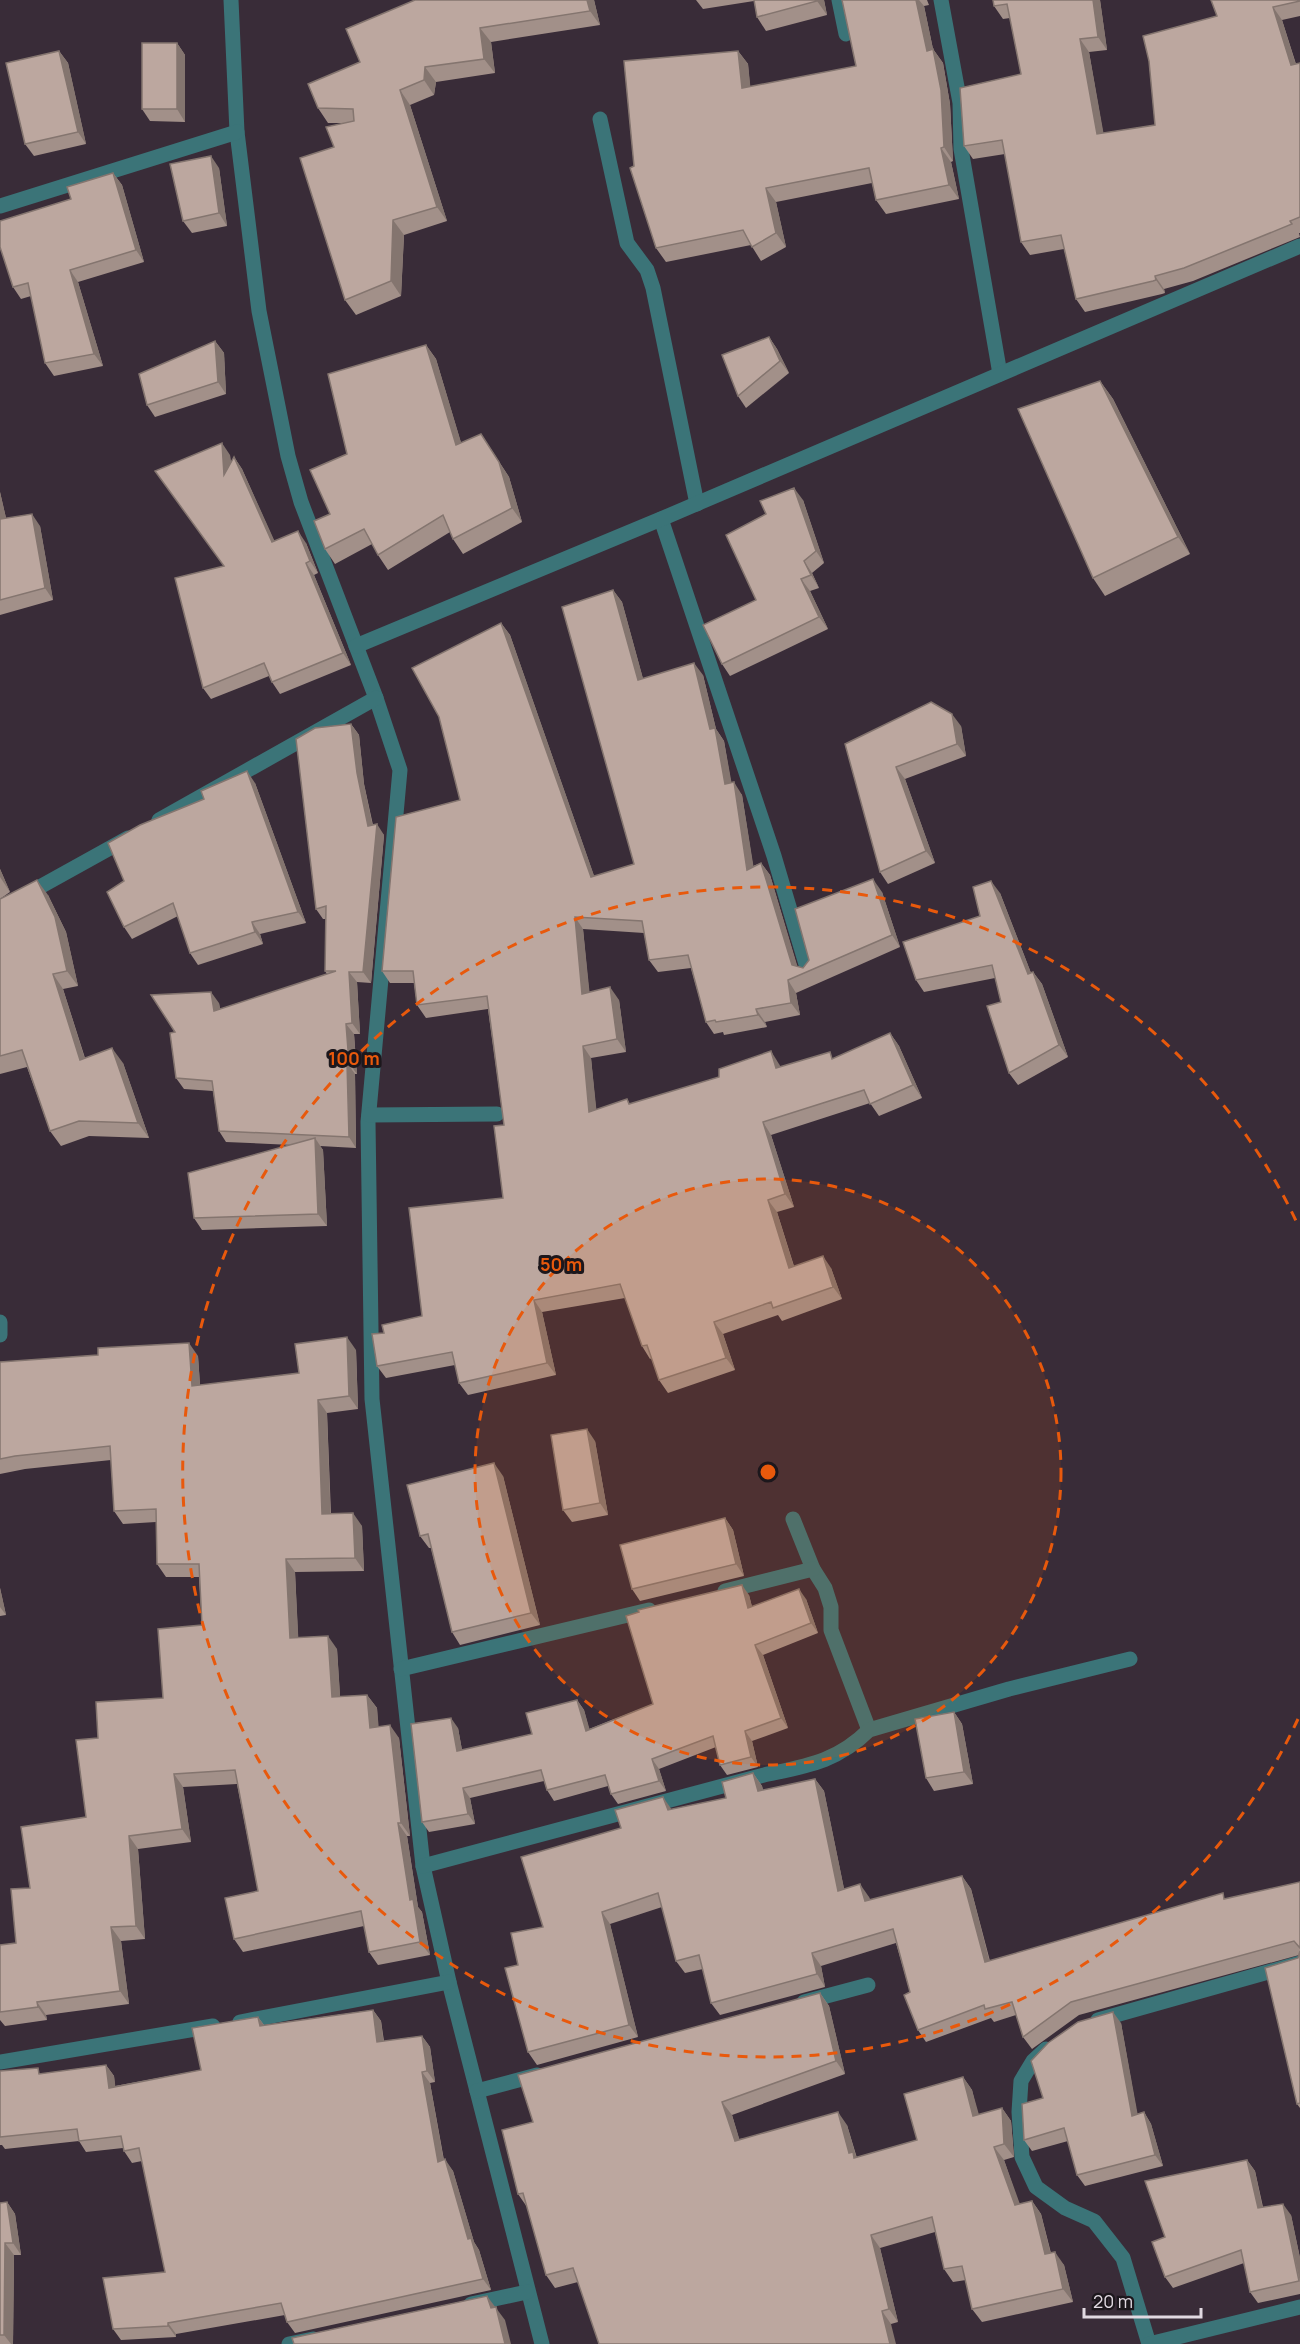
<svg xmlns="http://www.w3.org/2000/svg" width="1300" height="2344" viewBox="0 0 1300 2344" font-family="Manrope,sans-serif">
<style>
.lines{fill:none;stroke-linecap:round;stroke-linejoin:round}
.minor{stroke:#3b7478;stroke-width:15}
.wall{fill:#a29089}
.shaded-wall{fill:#84756f}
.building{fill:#bca79f;stroke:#84756f;stroke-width:1.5}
.ring{fill:none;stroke:#e8590c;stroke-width:3;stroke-dasharray:10 8}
.centre{fill:#e8590c;stroke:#1c171c;stroke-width:3}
.ring-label{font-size:18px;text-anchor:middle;font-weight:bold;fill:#e8590c;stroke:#1c171c;stroke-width:6;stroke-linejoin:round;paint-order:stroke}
</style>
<rect width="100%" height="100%" fill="#392c38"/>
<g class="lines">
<!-- minor -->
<g class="minor">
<polyline points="231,0 237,132 259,311 288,456 301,502 376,698 400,770 368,1122 372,1399 423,1866 449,1982 542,2344"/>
<polyline points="839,0 846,34"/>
<polyline points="941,0 960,103 961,149 1000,374"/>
<polyline points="600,119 627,243 647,270 653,288 697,504"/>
<polyline points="0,206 237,132"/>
<polyline points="661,519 774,856 808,971"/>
<polyline points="356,646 661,519 1300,246"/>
<polyline points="159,820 376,698"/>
<polyline points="0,909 128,838"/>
<polyline points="369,1115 497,1114"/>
<polyline points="0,1322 0,1335"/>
<polyline points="793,1519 813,1569 825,1588 831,1607 831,1630 869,1730"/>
<polyline points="725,1591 813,1569"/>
<polyline points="401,1669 649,1610"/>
<path d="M423 1866 764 1775C806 1766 837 1762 869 1730L1009 1689 1130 1659"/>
<polyline points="804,2002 868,1985"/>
<polyline points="1098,2020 1300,1963"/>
<polyline points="240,2022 449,1982"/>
<polyline points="1046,2049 1033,2061 1021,2081 1019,2112 1022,2157 1036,2187 1065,2208 1094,2221 1123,2258 1149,2344"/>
<polyline points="0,2062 213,2026"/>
<polyline points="477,2091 537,2075"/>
<polyline points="471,2304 527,2292"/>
<polyline points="289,2344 313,2339"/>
<polyline points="1149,2344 1300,2307"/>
</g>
</g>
<!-- wall -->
<g class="wall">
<polygon points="415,0 594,0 600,25 491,42 495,73 436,82 434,95 410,105 447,221 404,235 401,296 356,315 345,300 334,147 344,123 328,123 318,108 360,62"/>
<polygon points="696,0 824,0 827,15 766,31 757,17 754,1 703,9"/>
<polygon points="842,0 927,0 929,5 924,6 933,49 943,63 950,104 953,161 951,162 959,199 886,214 876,200 872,183 776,202 786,247 761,261 751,245 666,262 656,248 634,166 738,51 748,64 750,87 856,66"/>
<polygon points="993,0 1100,0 1107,50 1089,52 1103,133 1155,125 1149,61 1143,36 1300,0 1300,16 1282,20 1296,64 1300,63 1300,233 1299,233 1300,237 1193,281 1164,289 1165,293 1162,294 1085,312 1076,299 1064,249 1030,255 1021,242 1005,154 973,159 964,146 1021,74 1010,18 1003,19 994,6"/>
<polygon points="177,43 185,55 185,122 150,121 142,109"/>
<polygon points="59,51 68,63 86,144 34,156 25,144"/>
<polygon points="219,168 227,226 192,233 183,221"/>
<polygon points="113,173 122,185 144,262 78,282 103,366 54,376 45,363 31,296 21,299 13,287 71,199"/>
<polygon points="769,337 777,349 789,373 746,408 738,396"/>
<polygon points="215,341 224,353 226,394 155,417 147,405"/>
<polygon points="426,345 436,359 461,443 481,434 509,477 522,522 463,554 453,539 450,532 388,570 378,555 372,544 335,564 325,549 330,514 347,454"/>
<polygon points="1100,381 1113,399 1190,554 1105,596 1093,578"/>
<polygon points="230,455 231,463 234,457 242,469 274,541 306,543 318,573 314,575 351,665 280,694 272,682 269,676 211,699 203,688 224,566"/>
<polygon points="0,492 6,518 40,526 53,600 0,615"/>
<polygon points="803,500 824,563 812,573 819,588 810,591 828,629 730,676 722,664 756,600"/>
<polygon points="613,590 622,602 643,679 703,675 716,729 724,741 731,783 742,795 753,866 761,863 770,875 797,966 803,968 882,892 900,947 796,993 800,1015 765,1022 767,1027 724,1035 723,1032 714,1034 706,1022 691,968 658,972 649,960 644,933 583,929 589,992 619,1000 626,1052 591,1058 596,1110 627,1099 630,1104 779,1064 780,1067 834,1058 890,1033 899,1046 922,1098 879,1116 870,1103 771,1135 794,1207 777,1212 794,1266 831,1268 842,1299 782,1321 778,1315 723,1334 735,1370 668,1393 659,1380 652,1358 650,1359 642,1346 625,1298 542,1312 556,1375 468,1395 459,1383 455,1365 386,1378 377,1366 384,1333 422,1316 503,1198 504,1125 488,1009 426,1018 417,1005 414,983 390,983 382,971 460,800 501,623 510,635 594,876 634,864"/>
<polygon points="351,724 359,735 364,784 373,825 384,835 371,983 357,982 360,1034 354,1034 357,1074 355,1074 356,1148 320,1146 323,1150 327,1226 202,1230 194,1218 292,1145 226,1142 219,1131 213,1091 184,1089 176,1078 175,1032 219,1003 220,1009 327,974 325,971 326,919 323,919 316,909"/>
<polygon points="961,726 966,756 905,779 935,863 888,884 880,872 845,744"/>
<polygon points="255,783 306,923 260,934 263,944 198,965 190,953 178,916 132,939 124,927"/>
<polygon points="0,869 10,892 0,899"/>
<polygon points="1000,893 1031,973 1033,972 1042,984 1068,1057 1018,1085 1009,1073 1001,1002 995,978 924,992 916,980 980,916"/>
<polygon points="48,895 66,932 78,986 63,989 85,1058 123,1063 149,1138 89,1136 61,1146 50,1131 27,1067 0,1074 0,899"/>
<polygon points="356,1350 358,1409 327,1413 331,1514 362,1526 364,1571 295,1572 298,1637 337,1649 340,1697 367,1695 377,1708 378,1727 399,1738 410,1836 407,1836 418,1907 422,1912 430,1955 378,1965 369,1952 364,1926 243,1952 234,1939 258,1891 237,1784 183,1787 191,1842 138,1849 145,1939 121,1941 129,2004 46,2015 47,2020 5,2026 0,2020 0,1945 16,1943 30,1888 86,1817 98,1738 163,1698 202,1625 199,1577 166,1577 157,1564 156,1522 123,1524 114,1511 111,1460 25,1469 0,1474 0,1362 198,1356 200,1385 299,1373"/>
<polygon points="595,1441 608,1515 572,1522 563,1510"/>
<polygon points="503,1476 540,1625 460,1645 452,1632 431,1548 429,1548 420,1536"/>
<polygon points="725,1518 733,1530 744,1576 640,1601 632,1589"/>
<polygon points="0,1588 6,1615 0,1616"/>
<polygon points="749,1595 752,1607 806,1599 818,1633 763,1655 788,1728 752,1741 758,1767 727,1775 720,1765 716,1747 659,1769 666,1791 618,1804 611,1794 608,1786 554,1801 547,1790 544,1781 470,1798 475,1824 429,1832 422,1822 458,1728 462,1750 532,1734 577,1700 584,1710 589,1729 653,1704"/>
<polygon points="954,1712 962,1724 973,1784 934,1791 926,1778"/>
<polygon points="753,1773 762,1786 763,1790 815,1779 824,1791 844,1889 869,1897 870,1900 962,1876 971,1889 990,1961 1227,1899 1300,1882 1300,2108 1297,2104 1298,1958 1299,1955 1079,2015 1032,2049 1023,2037 1016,2015 994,2022 991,2018 926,2042 918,2030 910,1992 896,1943 821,1966 825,1987 720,2015 711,2003 703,1969 685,1973 676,1961 662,1907 610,1924 638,2037 537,2065 528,2052 518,1965 543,1927 621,1828 672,1809 726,1798"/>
<polygon points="820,1993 829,2006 845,2074 732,2115 739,2139 847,2125 857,2158 917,2140 963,2077 972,2090 978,2115 1002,2108 1011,2121 1014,2157 1004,2160 1019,2204 1032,2201 1041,2214 1051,2253 1064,2265 1073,2302 982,2322 972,2309 966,2280 953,2282 944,2269 935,2232 880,2248 898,2322 891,2324 578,2282 555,2288 546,2275 527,2207 518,2194 533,2122"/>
<polygon points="373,2010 381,2021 384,2041 422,2036 430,2047 435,2082 430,2083 444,2160 453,2171 474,2242 479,2250 491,2290 295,2333 287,2322 285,2315 176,2334 176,2337 121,2340 113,2329 165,2272 142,2161 132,2163 124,2151 123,2148 86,2152 79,2141 5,2149 2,2145 0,2145 0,2071 42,2074 106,2065 114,2076 115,2086 201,2070 258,2017 264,2025"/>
<polygon points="1121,2023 1137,2114 1144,2112 1151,2124 1163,2166 1085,2186 1077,2175 1068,2141 1032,2151 1024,2140 1043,2098"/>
<polygon points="1247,2160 1255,2171 1263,2207 1291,2215 1300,2258 1300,2294 1258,2303 1250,2292 1244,2263 1173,2288 1165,2277 1165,2237"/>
<polygon points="7,2202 15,2214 21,2255 14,2255 13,2344 0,2344 0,2203"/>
</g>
<!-- shaded-wall -->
<g class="shaded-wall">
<polygon points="587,0 594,0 600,25 590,11"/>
<polygon points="817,0 824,0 827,15 817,1"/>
<polygon points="916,0 919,0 924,6 933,49 943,63 950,104 953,161 944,147 927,51"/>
<polygon points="1093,0 1100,0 1107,50 1098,37"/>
<polygon points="1273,7 1282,20 1300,78 1291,65"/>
<polygon points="480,28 491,42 495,73 484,59"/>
<polygon points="1080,39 1089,52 1106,147 1097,134"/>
<polygon points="177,43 185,55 185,122 177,109"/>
<polygon points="59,51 68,63 86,144 78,132"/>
<polygon points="738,51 748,64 752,102 742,88"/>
<polygon points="425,67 436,82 434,95 424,80"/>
<polygon points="400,90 410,105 447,221 437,207"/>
<polygon points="941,148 951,162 959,199 949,185"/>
<polygon points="211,156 219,168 227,226 219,213"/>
<polygon points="113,173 122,185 144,262 136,250"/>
<polygon points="766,188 776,202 786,247 776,233"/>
<polygon points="393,220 404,235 401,296 391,281"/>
<polygon points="70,270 78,282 103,366 94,354"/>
<polygon points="1155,276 1164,289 1165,293 1156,280"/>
<polygon points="769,337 777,349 789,373 780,361"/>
<polygon points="215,341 224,353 226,394 218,382"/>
<polygon points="426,345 436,359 466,459 456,445"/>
<polygon points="1100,381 1113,399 1190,554 1178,537"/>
<polygon points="481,434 509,477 522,522 512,508"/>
<polygon points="222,443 230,455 232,486 224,475"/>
<polygon points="234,457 242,469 280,553 272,542"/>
<polygon points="794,488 803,500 824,563 816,551"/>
<polygon points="0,492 9,531 1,519 0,515"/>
<polygon points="32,514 40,526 53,600 45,588"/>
<polygon points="298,531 306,543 318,573 310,561"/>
<polygon points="804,561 812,573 819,588 811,575"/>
<polygon points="306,563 314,575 351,665 343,653"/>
<polygon points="801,579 810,591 828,629 819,617"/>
<polygon points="613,590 622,602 647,693 638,680"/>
<polygon points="501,623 510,635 599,890 591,877"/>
<polygon points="694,663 703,675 716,729 724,741 734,796 725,784 710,729"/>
<polygon points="952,714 961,726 966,756 957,744"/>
<polygon points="351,724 359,735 364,784 375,837 368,826 357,773"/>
<polygon points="896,767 905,779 935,863 926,851"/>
<polygon points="247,771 255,783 306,923 298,912"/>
<polygon points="734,782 742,795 756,882 747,870"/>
<polygon points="377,824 384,835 371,983 363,972"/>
<polygon points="761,863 770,875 800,975 792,965"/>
<polygon points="0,869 10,892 0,877"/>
<polygon points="873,879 882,892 900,947 892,935"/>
<polygon points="37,880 48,895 66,932 78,986 67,971"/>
<polygon points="991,881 1000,893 1036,986 1028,974"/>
<polygon points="575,917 583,929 591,1006 582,994"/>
<polygon points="252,922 260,934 263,944 255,932"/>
<polygon points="349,972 357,982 360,1034 352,1023"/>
<polygon points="1033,972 1042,984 1068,1057 1059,1045"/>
<polygon points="53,974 63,989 90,1075 80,1060"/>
<polygon points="788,980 796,993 800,1015 791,1003"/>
<polygon points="610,987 619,1000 626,1052 617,1039"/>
<polygon points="211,992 219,1003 222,1021 214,1011"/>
<polygon points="756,1009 765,1022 767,1027 758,1015"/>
<polygon points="346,1024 354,1034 357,1074 349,1063"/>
<polygon points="890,1033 899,1046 922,1098 913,1085"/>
<polygon points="583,1046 591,1058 598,1125 589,1112"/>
<polygon points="112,1048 123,1063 149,1138 138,1123"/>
<polygon points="771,1051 779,1064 785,1081 776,1068"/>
<polygon points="347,1063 355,1074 356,1148 349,1137"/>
<polygon points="763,1122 771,1135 794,1207 785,1194"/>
<polygon points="315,1138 323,1150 327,1226 318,1214"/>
<polygon points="768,1200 777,1212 798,1280 789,1268"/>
<polygon points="823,1256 831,1268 842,1299 833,1287"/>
<polygon points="534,1300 542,1312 556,1375 547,1363"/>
<polygon points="714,1322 723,1334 735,1370 726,1358"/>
<polygon points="347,1337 356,1350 358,1409 349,1396"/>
<polygon points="189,1343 198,1356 201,1400 192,1386"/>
<polygon points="318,1400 327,1413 331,1527 322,1514"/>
<polygon points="587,1429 595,1441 608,1515 600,1503"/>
<polygon points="494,1463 503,1476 540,1625 531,1613"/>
<polygon points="353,1513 362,1526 364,1571 355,1558"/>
<polygon points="725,1518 733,1530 744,1576 736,1564"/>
<polygon points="286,1559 295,1572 299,1651 290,1638"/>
<polygon points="742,1585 749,1595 755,1618 748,1608"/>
<polygon points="0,1588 6,1615 0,1607"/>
<polygon points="799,1589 806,1599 818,1633 811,1623"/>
<polygon points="328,1636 337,1649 341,1710 332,1697"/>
<polygon points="755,1645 763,1655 788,1728 781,1718"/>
<polygon points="367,1695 377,1708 380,1741 370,1728"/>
<polygon points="577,1700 584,1710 593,1741 586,1731"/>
<polygon points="954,1712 962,1724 973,1784 964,1772"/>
<polygon points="451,1718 458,1728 464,1761 457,1751"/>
<polygon points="390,1725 399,1738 410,1836 401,1823"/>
<polygon points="745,1731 752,1741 758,1767 751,1757"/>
<polygon points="652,1759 659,1769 666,1791 659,1781"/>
<polygon points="753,1773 762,1786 766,1804 758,1791"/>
<polygon points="174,1774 183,1787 191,1842 182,1829"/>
<polygon points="815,1779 824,1791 847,1903 838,1891"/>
<polygon points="463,1788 470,1798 475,1824 468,1814"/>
<polygon points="663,1797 672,1810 668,1810"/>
<polygon points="398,1823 407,1836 418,1907 422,1912 430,1955 420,1942 410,1900"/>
<polygon points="129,1836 138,1849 145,1939 136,1926"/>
<polygon points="962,1876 971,1889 993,1975 985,1962"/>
<polygon points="860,1884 869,1897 874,1914 865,1901"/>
<polygon points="602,1912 610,1924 638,2037 629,2025"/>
<polygon points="111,1927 121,1941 129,2004 120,1991"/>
<polygon points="812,1953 821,1966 825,1987 817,1974"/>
<polygon points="820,1993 829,2006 845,2074 836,2061"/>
<polygon points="37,2002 46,2015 47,2020 38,2007"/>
<polygon points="373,2010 381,2021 385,2053 377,2042"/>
<polygon points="1113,2012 1121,2023 1140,2127 1132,2116"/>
<polygon points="258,2017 266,2028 260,2026"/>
<polygon points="422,2036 430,2047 435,2082 427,2071"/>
<polygon points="106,2065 114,2076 117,2099 109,2088"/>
<polygon points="422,2072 430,2083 446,2173 438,2162"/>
<polygon points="963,2077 972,2090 983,2129 973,2116"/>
<polygon points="722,2102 732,2115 744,2154 735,2141"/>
<polygon points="1002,2108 1011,2121 1014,2157 1004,2144"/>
<polygon points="838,2112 847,2125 856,2156 862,2165 849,2153"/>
<polygon points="1144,2112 1151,2124 1163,2166 1155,2155"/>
<polygon points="994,2147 1004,2160 1025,2218 1015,2205"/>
<polygon points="445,2159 453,2171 474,2242 479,2250 491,2290 483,2279 468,2239"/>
<polygon points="1247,2160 1255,2171 1265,2219 1258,2208"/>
<polygon points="1032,2201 1041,2214 1054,2267 1045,2254"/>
<polygon points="7,2202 15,2214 21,2255 13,2243"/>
<polygon points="1283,2204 1291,2215 1300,2258 1300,2282"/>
<polygon points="871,2235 880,2248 898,2322 889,2309"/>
<polygon points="5,2243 14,2255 13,2344 11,2344 4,2335"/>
<polygon points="1055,2252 1064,2265 1073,2302 1063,2289"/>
<polygon points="487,2296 505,2320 511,2344 505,2344 491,2308"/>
<polygon points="882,2311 891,2324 896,2344 890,2344"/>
<polygon points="168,2323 176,2334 176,2337 168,2326"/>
</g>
<!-- building -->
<g class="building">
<polygon points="415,0 587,0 590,11 480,28 484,59 425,67 424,80 400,90 437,207 393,220 391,281 345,300 300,158 334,147 326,127 354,121 353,109 318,108 308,84 360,62 346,29"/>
<polygon points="754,0 817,0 817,1 757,17"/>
<polygon points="842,0 916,0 927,51 933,49 941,90 944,147 941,148 949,185 876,200 869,168 766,188 776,233 752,247 743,230 656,248 630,168 634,166 624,61 738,51 742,88 856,66"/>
<polygon points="993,0 1093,0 1098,37 1080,39 1097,134 1155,125 1149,61 1143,36 1217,16 1211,0 1300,0 1300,1 1273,7 1291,65 1300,63 1300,217 1290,221 1292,224 1184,268 1155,276 1156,280 1153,281 1076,299 1061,235 1021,242 1002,140 964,146 960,88 1021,74 1007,4 994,6"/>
<rect x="142" y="43" width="35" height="66"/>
<polygon points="59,51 78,132 25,144 6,63"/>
<polygon points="211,156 219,213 183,221 170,164"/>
<polygon points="113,173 136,250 70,270 94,354 45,363 28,283 13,287 0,247 0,221 71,199 67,187"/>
<polygon points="769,337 780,361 738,396 722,355"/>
<polygon points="215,341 218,382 147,405 139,374"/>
<polygon points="426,345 456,445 481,434 499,462 512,508 453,539 443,515 378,555 364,529 325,549 314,521 330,514 310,470 347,454 328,374"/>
<polygon points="1100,381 1178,537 1093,578 1018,409"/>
<polygon points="222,443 224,475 234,457 272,542 298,531 310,561 306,563 343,653 272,682 264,663 203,688 175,578 224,566 155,471"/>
<polygon points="794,488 816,551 804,561 811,575 801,579 819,617 722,664 703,625 756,600 726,535 766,514 760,501"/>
<polygon points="32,514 45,588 0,600 0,515 1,519"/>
<polygon points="613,590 638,680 694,663 710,729 715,728 725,784 734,782 747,870 761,863 792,965 803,968 809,960 795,909 873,879 892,935 788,980 791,1003 756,1009 758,1015 716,1022 715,1020 706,1022 688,955 649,960 642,921 575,917 582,994 610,987 617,1039 583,1046 589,1112 627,1099 629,1104 719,1077 719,1069 771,1051 776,1068 830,1052 832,1059 890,1033 913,1085 870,1104 864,1090 763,1122 785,1194 768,1200 789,1268 823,1256 833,1287 773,1308 771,1302 714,1322 726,1358 659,1380 647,1345 642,1346 620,1284 534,1300 547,1363 459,1383 452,1352 377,1366 372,1334 384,1333 382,1325 422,1316 409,1208 503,1198 494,1126 504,1125 487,996 417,1005 413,971 382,971 396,817 460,800 439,717 412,668 501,623 591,877 634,864 562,607"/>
<polygon points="931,702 952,714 957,744 896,767 926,851 880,872 845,744"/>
<polygon points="351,724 357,773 368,826 377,824 363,972 349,972 352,1023 346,1024 349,1063 347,1063 349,1137 219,1131 212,1081 176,1078 170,1033 175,1032 151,995 211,992 214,1011 336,971 325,971 326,906 316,909 296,739 315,728"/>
<polygon points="247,771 298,912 252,922 255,932 190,953 173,903 124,927 107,892 124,881 108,843 140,825 204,799 201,791"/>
<polygon points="37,880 55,917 67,971 53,974 80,1060 112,1048 138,1123 79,1121 50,1131 22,1050 0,1056 0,899"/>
<polygon points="991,881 1028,974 1033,972 1059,1045 1009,1073 987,1006 1001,1002 992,965 916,980 903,942 980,916 973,887"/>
<polygon points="315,1138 318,1214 194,1218 188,1173"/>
<polygon points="347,1337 349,1396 318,1400 322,1514 353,1513 355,1558 286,1559 290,1638 328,1636 332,1697 367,1695 370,1728 390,1725 401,1823 398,1823 410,1900 413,1899 420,1942 369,1952 361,1911 234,1939 225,1898 258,1891 235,1770 174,1774 182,1829 129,1836 136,1926 111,1927 120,1991 37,2002 38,2007 0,2012 0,1945 16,1943 11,1889 30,1888 21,1827 86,1817 76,1740 98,1738 96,1702 163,1698 158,1629 202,1625 199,1564 157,1564 156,1509 114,1511 110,1446 15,1456 0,1459 0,1362 98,1355 98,1348 189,1343 192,1386 299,1373 295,1344"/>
<polygon points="587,1429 600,1503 563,1510 551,1435"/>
<polygon points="494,1463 531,1613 452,1632 428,1534 420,1536 407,1485"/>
<polygon points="725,1518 736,1564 632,1589 620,1545"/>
<polygon points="742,1585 748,1608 799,1589 811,1623 755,1645 781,1718 745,1731 751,1757 720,1765 713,1736 652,1759 659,1781 611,1794 605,1775 547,1790 541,1770 463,1788 468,1814 422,1822 411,1724 451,1718 457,1751 532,1734 526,1713 577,1700 586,1731 653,1704 626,1616 639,1612 638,1610"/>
<polygon points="954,1712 964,1772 926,1778 915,1719"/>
<polygon points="753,1773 758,1791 815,1779 838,1891 860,1884 865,1901 962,1876 985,1962 1223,1893 1224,1899 1300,1882 1300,1948 1294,1941 1071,2002 1023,2037 1012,2002 985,2009 984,2005 918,2030 904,1995 910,1992 893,1929 812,1953 817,1974 711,2003 699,1955 676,1961 658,1893 602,1912 629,2025 528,2052 505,1968 518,1965 511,1933 543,1927 521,1857 621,1828 615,1810 663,1797 668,1810 726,1798 722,1782"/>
<polygon points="1300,1951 1300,2103 1297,2104 1265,1968 1298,1958"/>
<polygon points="820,1993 836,2061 722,2102 735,2141 838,2112 849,2153 853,2152 854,2158 917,2140 904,2094 963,2077 973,2116 1002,2108 1004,2144 994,2147 1015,2205 1032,2201 1045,2254 1055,2252 1063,2289 972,2309 962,2266 944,2269 932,2217 871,2235 889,2309 882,2311 890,2344 599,2344 573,2268 546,2275 523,2193 518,2194 502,2130 533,2122 518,2075"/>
<polygon points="373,2010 377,2042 422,2036 427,2071 422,2072 438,2162 445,2159 468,2239 471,2238 483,2279 287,2322 281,2303 168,2323 168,2326 113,2329 103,2278 165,2272 139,2148 124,2151 121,2136 79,2141 77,2129 0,2137 0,2071 38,2068 39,2074 106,2065 109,2088 201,2070 192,2028 258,2017 260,2026"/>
<polygon points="1113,2012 1132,2116 1144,2112 1155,2155 1077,2175 1064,2128 1024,2140 1022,2104 1043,2098 1031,2061 1048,2043 1078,2022"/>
<polygon points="1247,2160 1258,2208 1283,2204 1299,2281 1250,2292 1241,2250 1165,2277 1152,2242 1165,2237 1145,2181"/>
<polygon points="7,2202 13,2243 5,2243 4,2335 0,2335 0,2203"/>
<polygon points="487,2296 491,2308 496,2307 505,2344 294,2344 292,2338"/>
</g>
<!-- distance rings -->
<circle cx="768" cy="1472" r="293" fill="#e8590c" fill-opacity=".12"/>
<g class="ring">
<circle cx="768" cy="1472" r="293"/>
<path d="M1298 1719A585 585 0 1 1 1298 1225"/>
</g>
<circle cx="768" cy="1472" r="9" class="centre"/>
<g class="ring-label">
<text x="354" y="1065">100 m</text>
<text x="561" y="1271">50 m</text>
</g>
<!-- scale -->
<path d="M1084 2308v9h117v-9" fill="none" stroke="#e1d9e1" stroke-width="3"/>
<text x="1093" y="2308" font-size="18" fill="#e1d9e1" stroke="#1c171c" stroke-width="4.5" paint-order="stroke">20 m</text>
</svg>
